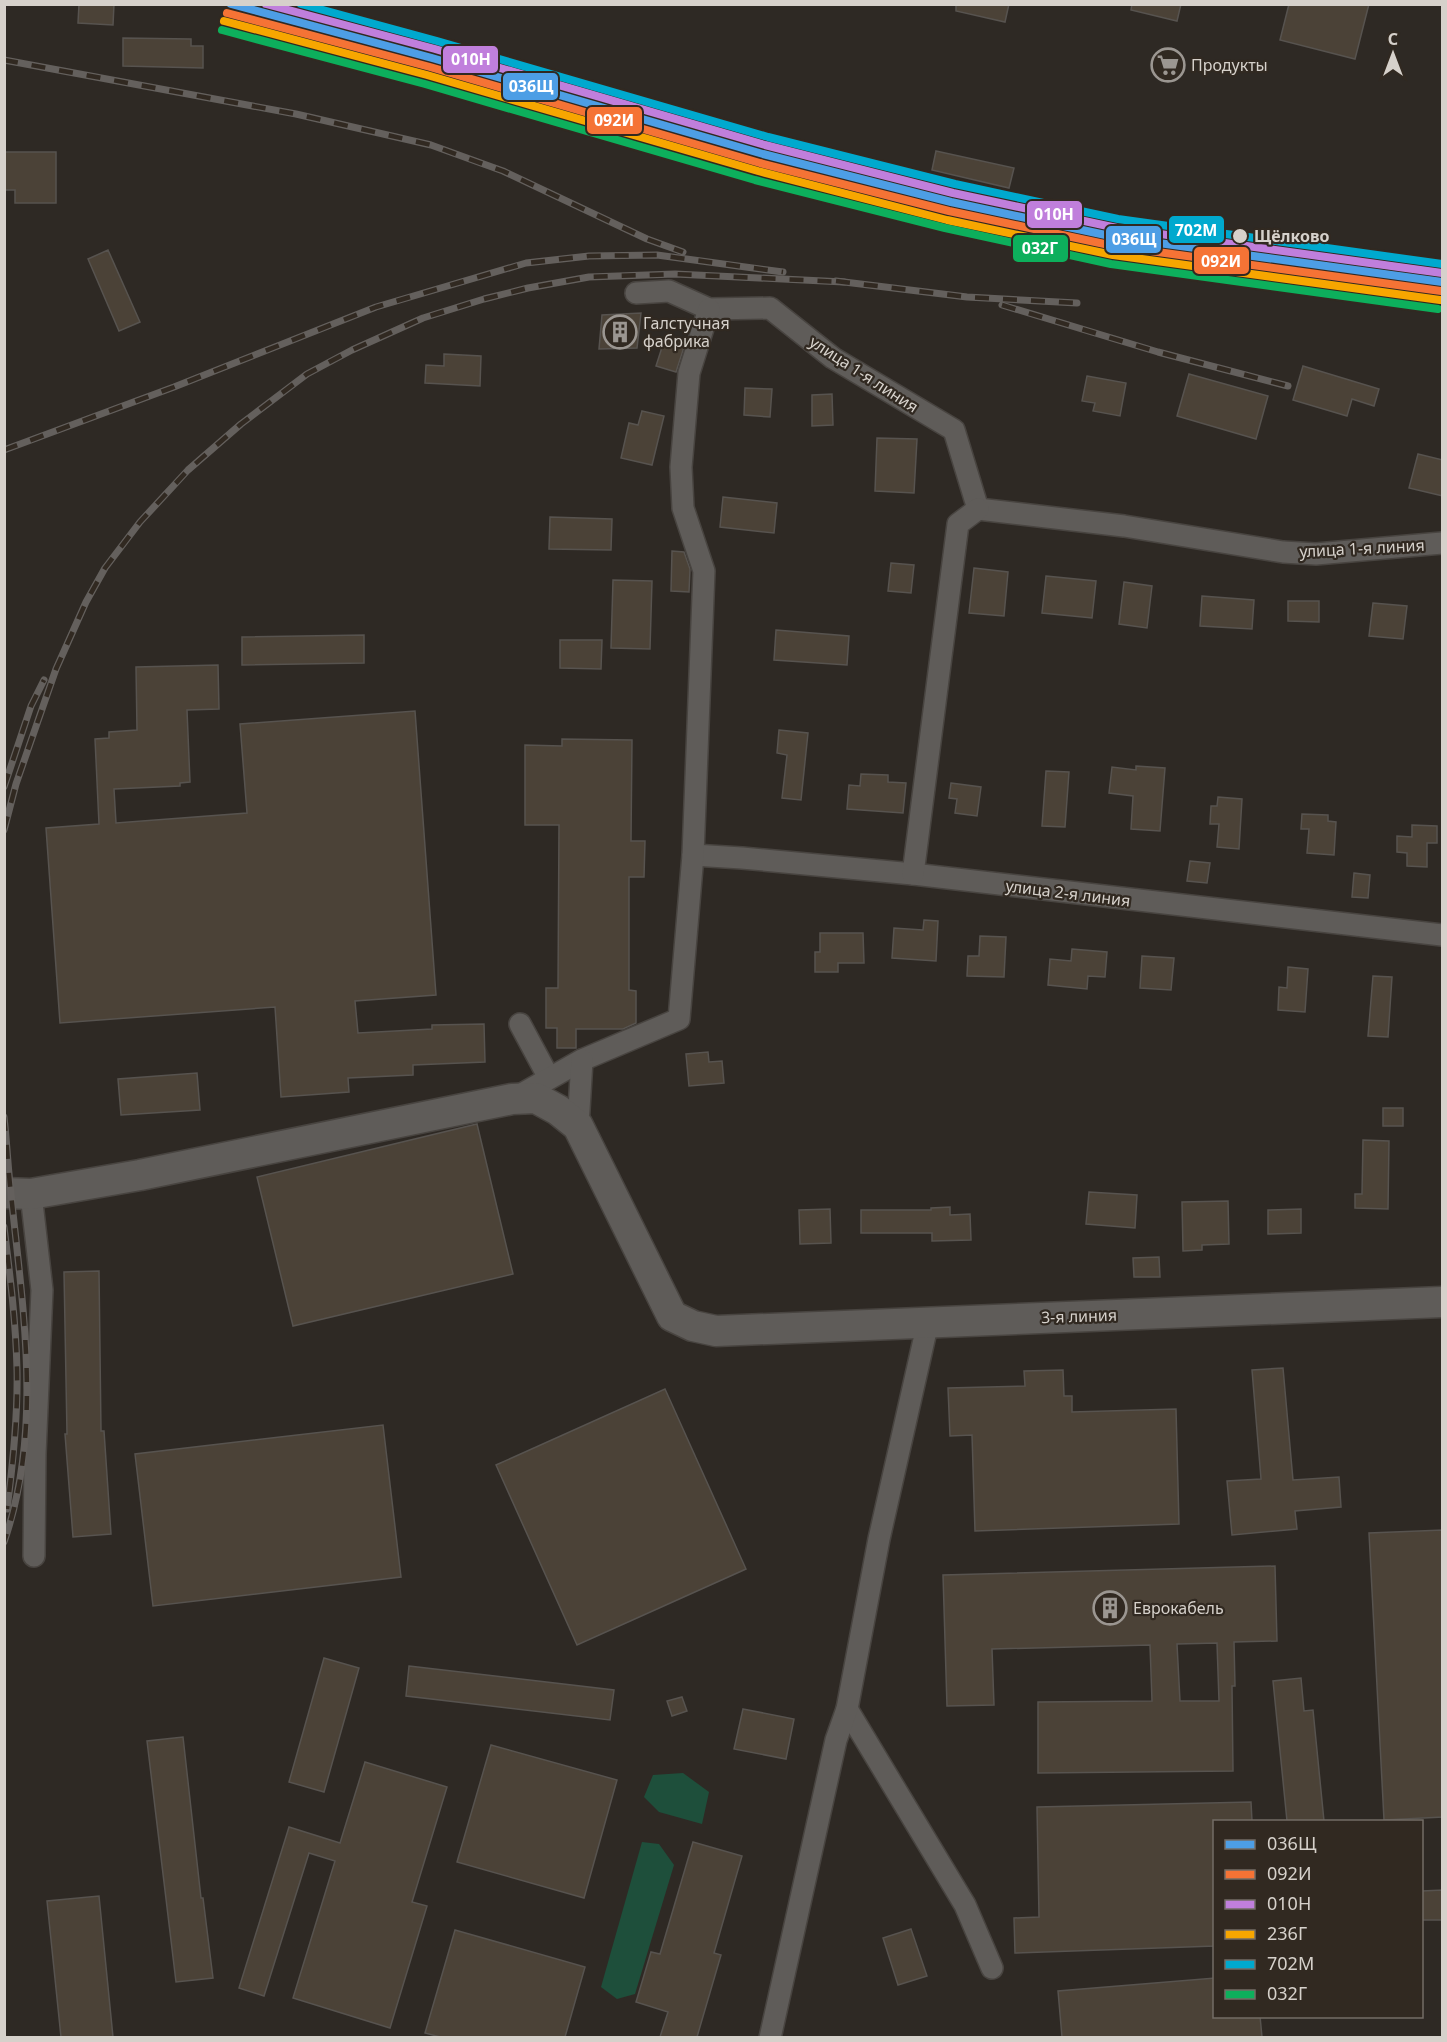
<svg xmlns="http://www.w3.org/2000/svg" width="1447" height="2042" viewBox="0 0 1447 2042" font-family="'Noto Sans',sans-serif">
<style>
.green{fill:#1e4f3b}
.building{fill:#4b4237;stroke:#57534f;stroke-width:1.5;fill-rule:evenodd}
.lines{fill:none;stroke-linecap:round;stroke-linejoin:round}
.street-casing{stroke:#484440;stroke-width:24}
.secondary-casing{stroke:#484440;stroke-width:33}
.street{stroke:#5f5c59;stroke-width:21}
.secondary{stroke:#5f5c59;stroke-width:30}
.rail-casing{stroke:#64605d;stroke-width:7}
.rail{stroke:#312921;stroke-width:4.5;stroke-dasharray:14;stroke-linecap:butt}
.rail-1-casing{stroke:#312921;stroke-width:12}
.rail-2-casing{stroke:#312921;stroke-width:12}
.rail-3-casing{stroke:#312921;stroke-width:12}
.rail-4-casing{stroke:#312921;stroke-width:12}
.rail-5-casing{stroke:#312921;stroke-width:12}
.rail-6-casing{stroke:#312921;stroke-width:12}
.rail-1{stroke:#4d9ee5;stroke-width:8}
.rail-2{stroke:#f57335;stroke-width:8}
.rail-3{stroke:#c07fdc;stroke-width:8}
.rail-4{stroke:#f7a600;stroke-width:8}
.rail-5{stroke:#00a9ce;stroke-width:8}
.rail-6{stroke:#0daf5c;stroke-width:8}
.stop-dot{fill:#d6d1cb;stroke:#312921;stroke-width:2}
.labels{text-anchor:middle;stroke-width:4.5;stroke-linejoin:round;paint-order:stroke}
.poi-label{font-size:16px;fill:#d6d1cb;stroke:#312921;text-anchor:start}
.stop-label{font-size:16px;font-weight:bold;fill:#d6d1cb;stroke:#312921;text-anchor:start}
.street-label{font-size:16px;fill:#d6d1cb;stroke:#312921}
.line-badge{stroke:#312921;stroke-width:2}
.badge-label{font-size:16px;text-anchor:middle;font-weight:bold;fill:#fff}
</style>
<rect width="100%" height="100%" fill="#2e2924"/>
<!-- green -->
<g class="green">
<polygon points="683,1773 709,1792 702,1824 659,1812 644,1797 653,1775"/>
<polygon points="642,1842 659,1844 674,1865 635,1994 617,1999 601,1987"/>
</g>
<!-- building -->
<g class="building">
<polygon points="79,4 114,4 113,25 78,23"/>
<polygon points="956,4 1009,4 1005,22 956,11"/>
<polygon points="1132,4 1181,4 1177,21 1131,10"/>
<polygon points="1289,4 1369,4 1355,59 1280,40"/>
<polygon points="123,38 191,39 191,46 203,46 203,68 123,66"/>
<polygon points="936,151 1014,168 1009,188 932,170"/>
<polygon points="4,152 56,152 56,203 15,203 15,190 4,190"/>
<polygon points="108,250 140,322 119,331 88,259"/>
<polygon points="1220,268 1296,279 1294,294 1218,283"/>
<polygon points="641,313 637,348 599,349 602,315"/>
<polygon points="665,338 685,344 676,372 656,366"/>
<polygon points="444,354 481,356 480,386 425,383 426,365 444,366"/>
<polygon points="1303,366 1379,389 1374,406 1352,399 1347,416 1293,400"/>
<polygon points="1189,374 1268,396 1256,439 1177,416"/>
<polygon points="1087,376 1126,383 1120,416 1093,411 1095,403 1082,401"/>
<polygon points="745,388 772,389 770,417 744,415"/>
<polygon points="832,394 833,425 812,426 812,395"/>
<polygon points="642,411 664,416 652,465 621,458 629,423 638,425"/>
<polygon points="877,438 917,439 914,493 875,491"/>
<polygon points="1418,454 1443,460 1443,496 1409,488"/>
<polygon points="723,497 777,503 774,533 720,527"/>
<polygon points="550,517 612,519 611,550 549,549"/>
<polygon points="672,551 684,552 690,569 689,592 671,591"/>
<polygon points="891,563 914,565 911,593 888,591"/>
<polygon points="974,568 1008,572 1004,616 969,613"/>
<polygon points="1046,576 1096,581 1092,618 1042,613"/>
<polygon points="613,580 652,581 650,649 611,648"/>
<polygon points="1124,582 1152,586 1147,628 1119,624"/>
<polygon points="1202,596 1254,600 1252,629 1200,626"/>
<polygon points="1288,601 1319,601 1319,622 1288,621"/>
<polygon points="1373,603 1407,606 1403,639 1369,636"/>
<polygon points="776,630 849,636 847,665 774,660"/>
<polygon points="364,635 364,663 242,665 242,637"/>
<polygon points="560,640 602,640 601,669 560,668"/>
<polygon points="218,665 219,709 187,710 190,782 180,783 180,786 114,789 116,823 247,813 240,724 415,711 436,995 355,1001 358,1033 432,1029 432,1025 484,1024 485,1062 413,1065 413,1075 348,1078 349,1092 281,1097 275,1007 60,1023 46,828 99,824 95,739 109,738 109,732 137,730 136,667"/>
<polygon points="779,730 808,733 801,800 782,798 787,755 777,753"/>
<polygon points="562,739 632,740 631,841 645,841 644,877 629,877 629,990 636,991 636,1023 623,1029 576,1029 576,1048 557,1048 557,1028 546,1028 546,988 558,988 559,825 525,825 525,745 562,746"/>
<polygon points="1136,766 1165,768 1160,831 1131,829 1133,796 1109,793 1112,767 1136,770"/>
<polygon points="1046,771 1069,772 1065,827 1042,826"/>
<polygon points="861,774 888,775 888,782 906,783 903,813 847,809 849,785 860,786"/>
<polygon points="951,783 981,787 977,816 955,813 957,799 949,798"/>
<polygon points="1218,797 1242,799 1239,849 1217,847 1219,824 1210,824 1211,806 1217,806"/>
<polygon points="1302,814 1328,815 1328,821 1336,822 1334,855 1307,853 1309,829 1301,829"/>
<polygon points="1412,825 1437,826 1437,843 1427,843 1427,867 1407,866 1407,853 1397,852 1397,836 1412,837"/>
<polygon points="1190,861 1210,863 1207,883 1187,881"/>
<polygon points="1354,873 1370,875 1368,898 1352,897"/>
<polygon points="924,920 938,921 936,961 892,958 894,928 923,930"/>
<polygon points="820,933 863,933 864,963 838,963 838,972 815,972 815,952 820,952"/>
<polygon points="980,936 1006,937 1004,977 967,976 968,956 979,956"/>
<polygon points="1072,949 1107,952 1105,977 1088,976 1087,989 1048,985 1050,959 1071,961"/>
<polygon points="1142,956 1174,958 1171,990 1140,988"/>
<polygon points="1288,967 1308,969 1305,1012 1278,1010 1279,987 1287,988"/>
<polygon points="1373,976 1392,977 1388,1037 1368,1036"/>
<polygon points="708,1052 709,1062 722,1061 724,1083 689,1086 686,1054"/>
<polygon points="197,1073 200,1110 121,1115 118,1079"/>
<rect x="1383" y="1108" width="20" height="18"/>
<polygon points="477,1124 513,1274 293,1326 257,1177"/>
<polygon points="1363,1140 1389,1141 1388,1209 1355,1208 1355,1194 1362,1194"/>
<polygon points="1089,1192 1137,1195 1135,1228 1086,1224"/>
<polygon points="1228,1201 1229,1244 1202,1245 1202,1250 1183,1251 1182,1202"/>
<polygon points="950,1207 950,1215 970,1214 971,1240 932,1241 932,1233 861,1233 861,1210 931,1210 931,1208"/>
<polygon points="830,1209 831,1243 800,1244 799,1210"/>
<polygon points="1301,1209 1301,1233 1268,1234 1268,1210"/>
<polygon points="1159,1257 1160,1277 1134,1277 1133,1258"/>
<polygon points="99,1271 101,1431 104,1431 111,1534 73,1537 65,1434 67,1434 64,1272"/>
<polygon points="1283,1368 1293,1480 1339,1477 1341,1507 1295,1511 1297,1529 1232,1535 1227,1481 1261,1479 1252,1370"/>
<polygon points="1063,1370 1064,1396 1072,1396 1072,1412 1176,1409 1179,1524 975,1531 972,1435 950,1436 948,1388 1025,1386 1024,1371"/>
<polygon points="665,1389 746,1569 577,1645 496,1465"/>
<polygon points="383,1425 401,1577 153,1606 135,1454"/>
<polygon points="1443,1530 1443,1817 1384,1820 1369,1533"/>
<path d="M1275 1566 1277 1641 1234 1642 1235 1686H1232L1233 1771 1038 1773V1702L1152 1701 1150 1645 992 1649 994 1705 947 1706 943 1575ZM1217 1643 1219 1701H1180L1177 1644Z"/>
<polygon points="324,1658 359,1668 324,1792 289,1782"/>
<polygon points="409,1666 614,1690 610,1720 406,1696"/>
<polygon points="1301,1678 1304,1711 1313,1710 1324,1821 1287,1821 1273,1681"/>
<polygon points="682,1697 687,1711 672,1716 667,1701"/>
<polygon points="743,1709 794,1719 786,1759 734,1749"/>
<polygon points="183,1737 201,1898 203,1898 213,1978 176,1982 147,1741"/>
<polygon points="491,1745 617,1780 584,1898 457,1862"/>
<polygon points="365,1762 447,1787 412,1902 427,1906 390,2028 293,1998 335,1861 309,1853 264,1996 239,1988 289,1827 340,1843"/>
<polygon points="1251,1802 1252,1821 1215,1821 1215,1946 1015,1953 1014,1918 1039,1917 1037,1807"/>
<polygon points="693,1842 742,1856 714,1953 721,1955 697,2037 660,2037 668,2012 636,2002 651,1952 660,1954"/>
<polygon points="1443,1890 1443,1920 1422,1920 1422,1891"/>
<polygon points="99,1896 113,2037 61,2037 47,1901"/>
<polygon points="911,1929 927,1976 898,1985 883,1938"/>
<polygon points="455,1930 585,1967 565,2037 440,2037 425,2033"/>
<polygon points="1215,1978 1215,2016 1260,2016 1262,2037 1062,2037 1058,1991"/>
</g>
<g class="lines">
<defs>
<g id="street">
<polyline points="636,293 669,291 709,309 770,308 833,358 954,430 978,509"/>
<polyline points="978,509 1124,526 1283,552 1316,554 1442,543"/>
<polyline points="693,855 742,858 913,874 1442,935"/>
<polyline points="913,874 958,524 978,509"/>
<polyline points="520,1024 549,1078"/>
<polyline points="515,1098 582,1060 679,1019 693,855 704,571 683,508 681,467 689,373 709,309"/>
<polyline points="578,1126 582,1060"/>
<polyline points="31,1194 42,1290 35,1454 34,1556"/>
<polyline points="847,1709 965,1905 992,1968"/>
<polyline points="770,2038 836,1740 847,1709 879,1539 928,1322"/>
</g>
<polyline id="secondary" points="4,1193 31,1194 140,1175 512,1099 536,1098 558,1110 578,1126 672,1316 693,1326 716,1331 1442,1302"/>
</defs>
<!-- street casing -->
<use href="#street" class="street-casing"/>
<!-- secondary casing -->
<use href="#secondary" class="secondary-casing"/>
<!-- street -->
<use href="#street" class="street"/>
<!-- secondary -->
<use href="#secondary" class="secondary"/>
<defs>
<g id="rail">
<polyline points="4,60 296,114 431,145 503,171 647,239 683,252"/>
<polyline points="836,281 967,297 1077,303"/>
<polyline points="1002,305 1158,352 1288,386"/>
<polyline points="4,450 174,387 376,307 526,263 589,256 657,255 783,272"/>
<polyline points="4,787 31,706 44,680"/>
<polyline points="4,830 16,784 56,669 86,602 105,568 140,522 188,470 241,424 307,374 352,350 423,318 484,299 528,288 589,277 675,274 844,282"/>
<path d="M4 1117C7 1143 8 1169 11 1194 23 1310 43 1430 4 1542"/>
<path d="M4 1227C10 1275 16 1323 17 1370 18 1417 13 1463 7 1509"/>
</g>
</defs>
<!-- rail casing -->
<use href="#rail" class="rail-casing"/>
<!-- rail -->
<use href="#rail" class="rail"/>
<defs>
<polyline id="rail-1" points="231,4 432,58 763,154 951,202 1115,237 1442,282"/>
<polyline id="rail-2" points="227,13 430,67 760,163 949,211 1114,246 1441,291"/>
<polyline id="rail-3" points="266,4 435,49 765,145 953,193 1117,228 1442,273"/>
<polyline id="rail-4" points="224,21 427,75 758,171 947,220 1113,255 1440,300"/>
<polyline id="rail-5" points="301,4 437,41 768,137 955,184 1118,219 1442,264"/>
<polyline id="rail-6" points="222,30 425,84 755,180 945,228 1111,264 1438,309"/>
</defs>
<!-- rail-1 casing -->
<use href="#rail-1" class="rail-1-casing"/>
<!-- rail-2 casing -->
<use href="#rail-2" class="rail-2-casing"/>
<!-- rail-3 casing -->
<use href="#rail-3" class="rail-3-casing"/>
<!-- rail-4 casing -->
<use href="#rail-4" class="rail-4-casing"/>
<!-- rail-5 casing -->
<use href="#rail-5" class="rail-5-casing"/>
<!-- rail-6 casing -->
<use href="#rail-6" class="rail-6-casing"/>
<!-- rail-1 -->
<use href="#rail-1" class="rail-1"/>
<!-- rail-2 -->
<use href="#rail-2" class="rail-2"/>
<!-- rail-3 -->
<use href="#rail-3" class="rail-3"/>
<!-- rail-4 -->
<use href="#rail-4" class="rail-4"/>
<!-- rail-5 -->
<use href="#rail-5" class="rail-5"/>
<!-- rail-6 -->
<use href="#rail-6" class="rail-6"/>
</g>
<!-- icons -->
<defs>
<symbol id="supermarket-ring" viewBox="-11 -11 22 22"><circle r="9.5" fill="#312921" stroke="#9b9691" stroke-width="1.5"/><path d="M-6-5.5h2.5l.6 2H6L4.5 2H-2.5L-4.4-4H-6ZM-1.5 3.2a1.3 1.3 0 1 0 .1 0ZM3 3.2a1.3 1.3 0 1 0 .1 0Z" fill="#9b9691"/></symbol>
<symbol id="building-ring" viewBox="-11 -11 22 22"><circle r="9.5" fill="#312921" stroke="#9b9691" stroke-width="1.5"/><path d="M-4-6H4V6H1V3H-1V6H-4ZM-2.5-4.3h1.7v1.8h-1.7ZM.8-4.3h1.7v1.8H.8ZM-2.5-1h1.7V.8h-1.7ZM.8-1h1.7V.8H.8Z" fill="#9b9691"/></symbol>
</defs>
<g fill-rule="evenodd">
<use href="#supermarket-ring" x="1149" y="46" width="38" height="38"/>
<use href="#building-ring" x="601" y="313" width="38" height="38"/>
<use href="#building-ring" x="1091" y="1589" width="38" height="38"/>
</g>
<!-- markers -->
<circle class="stop-dot" cx="1240" cy="236" r="8"/>
<g class="labels">
<!-- poi labels -->
<g class="poi-label">
<text x="1191" y="71">Продукты</text>
<text x="643" y="329">Галстучная<tspan x="643" dy="18">фабрика</tspan></text>
<text x="1133" y="1614">Еврокабель</text>
</g>
<!-- stop labels -->
<g class="stop-label">
<text x="1254" y="242">Щёлково</text>
</g>
<!-- street labels -->
<g class="street-label">
<text transform="translate(864 374) rotate(33)" y="6">улица 1-я линия</text>
<text transform="translate(1362 548) rotate(-3)" y="6">улица 1-я линия</text>
<text transform="translate(1068 893) rotate(7)" y="6">улица 2-я линия</text>
<text transform="translate(1079 1316) rotate(-2)" y="6">3-я линия</text>
</g>
</g>
<g class="line-badge">
<rect x="442" y="45" width="57" height="29" rx="6" fill="#c07fdc"/>
<rect x="502" y="72" width="57" height="29" rx="6" fill="#4d9ee5"/>
<rect x="586" y="106" width="57" height="29" rx="6" fill="#f57335"/>
<rect x="1026" y="200" width="57" height="29" rx="6" fill="#c07fdc"/>
<rect x="1168" y="215" width="57" height="29" rx="6" fill="#00a9ce"/>
<rect x="1105" y="225" width="57" height="29" rx="6" fill="#4d9ee5"/>
<rect x="1012" y="234" width="57" height="29" rx="6" fill="#0daf5c"/>
<rect x="1193" y="246" width="57" height="29" rx="6" fill="#f57335"/>
</g>
<g class="badge-label">
<text x="471" y="65">010Н</text>
<text x="531" y="92">036Щ</text>
<text x="614" y="126">092И</text>
<text x="1054" y="220">010Н</text>
<text x="1196" y="236">702М</text>
<text x="1134" y="245">036Щ</text>
<text x="1040" y="254">032Г</text>
<text x="1221" y="267">092И</text>
</g>
<!-- border -->
<rect width="1447" height="2042" fill="none" stroke="#d6d1cb" stroke-width="12"/>
<!-- legend -->
<rect x="1213" y="1820" width="210" height="198" fill="#312921" stroke="#736c65" stroke-width="1.5"/>
<rect x="1225" y="1840" width="30" height="9" fill="#4d9ee5" stroke="#736c65" stroke-width="1.5"/>
<text x="1267" y="1850" font-size="18" fill="#d6d1cb">036Щ</text>
<rect x="1225" y="1870" width="30" height="9" fill="#f57335" stroke="#736c65" stroke-width="1.5"/>
<text x="1267" y="1880" font-size="18" fill="#d6d1cb">092И</text>
<rect x="1225" y="1900" width="30" height="9" fill="#c07fdc" stroke="#736c65" stroke-width="1.5"/>
<text x="1267" y="1910" font-size="18" fill="#d6d1cb">010Н</text>
<rect x="1225" y="1930" width="30" height="9" fill="#f7a600" stroke="#736c65" stroke-width="1.5"/>
<text x="1267" y="1940" font-size="18" fill="#d6d1cb">236Г</text>
<rect x="1225" y="1960" width="30" height="9" fill="#00a9ce" stroke="#736c65" stroke-width="1.5"/>
<text x="1267" y="1970" font-size="18" fill="#d6d1cb">702М</text>
<rect x="1225" y="1990" width="30" height="9" fill="#0daf5c" stroke="#736c65" stroke-width="1.5"/>
<text x="1267" y="2000" font-size="18" fill="#d6d1cb">032Г</text>
<!-- north arrow -->
<g transform="translate(1393 54)" stroke="#312921" stroke-width="4.5" paint-order="stroke">
<path d="M0-4.5L10 22L0 15L-10 22Z" fill="#d6d1cb"/>
<text y="-9" font-size="16" font-weight="bold" text-anchor="middle" fill="#d6d1cb">С</text>
</g>
</svg>
